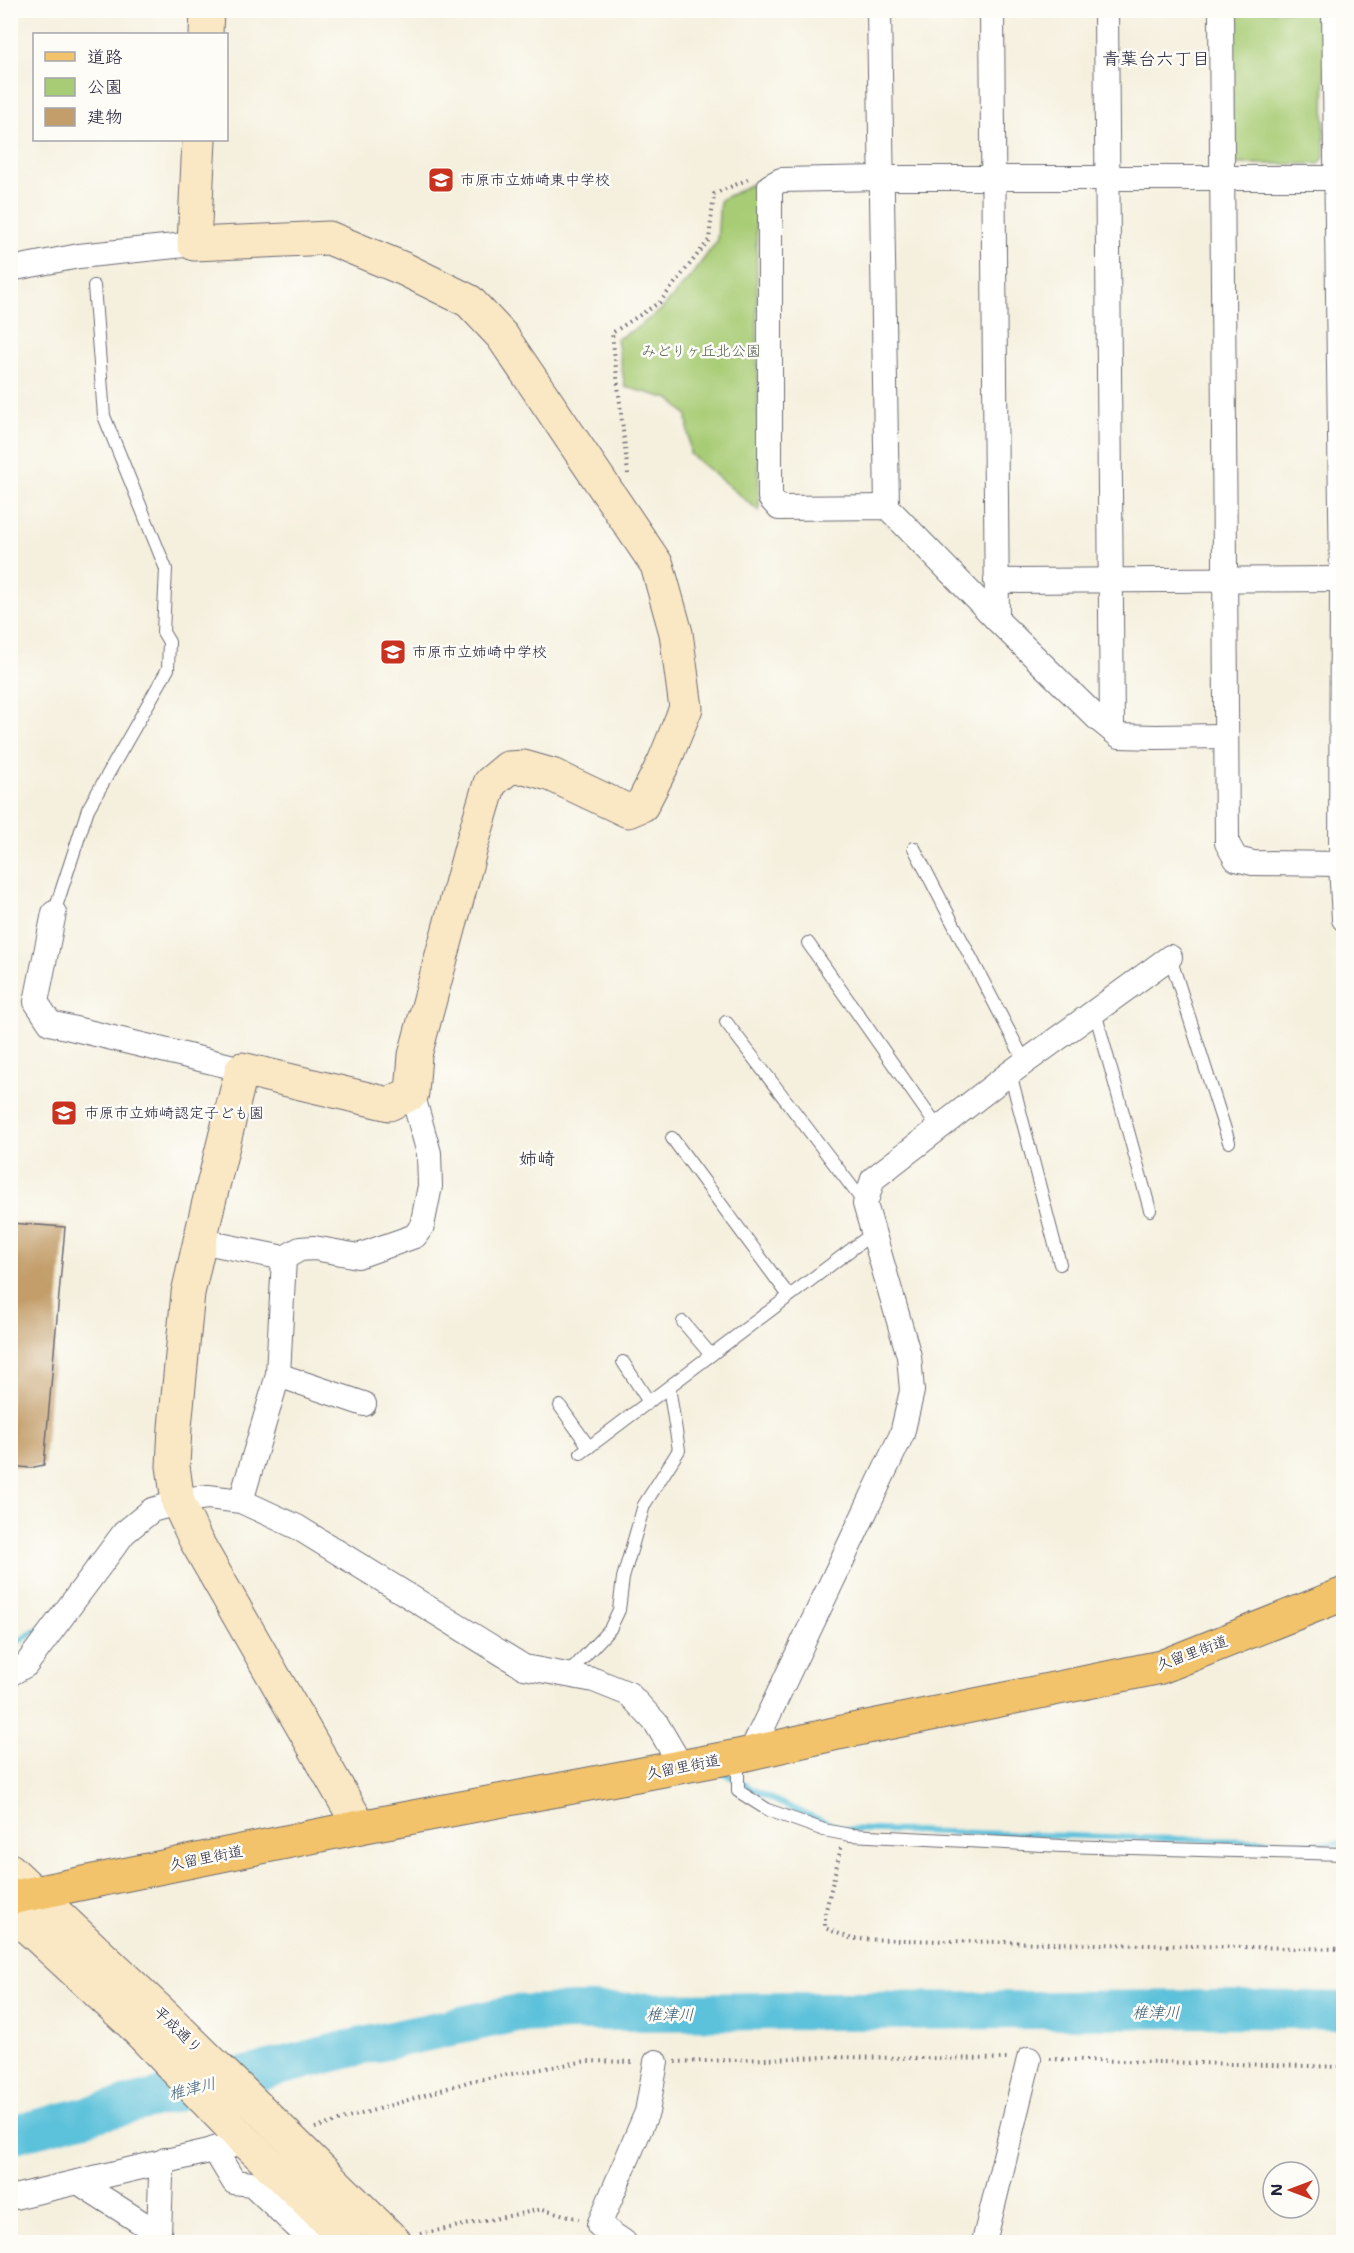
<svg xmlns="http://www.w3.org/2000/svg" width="1354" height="2253" viewBox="0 0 1354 2253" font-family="'Shantell Sans','Klee One',sans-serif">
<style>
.park{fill:#a8cc75;stroke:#657758;stroke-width:1.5}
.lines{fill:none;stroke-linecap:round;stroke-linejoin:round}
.stream{stroke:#5cc1da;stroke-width:6}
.river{stroke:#5cc1da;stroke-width:38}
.building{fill:#c39e6b}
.lane-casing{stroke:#6c6a74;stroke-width:14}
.street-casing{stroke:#6c6a74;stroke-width:26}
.secondary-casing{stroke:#6c6a74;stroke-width:35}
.primary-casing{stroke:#6c6a74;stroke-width:35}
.path{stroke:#6c6a74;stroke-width:4;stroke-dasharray:1.5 4.5;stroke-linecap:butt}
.lane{stroke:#fff;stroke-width:12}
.street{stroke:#fff;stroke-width:24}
.secondary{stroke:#fae7c3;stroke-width:33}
.primary{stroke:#f2c36a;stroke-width:33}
.labels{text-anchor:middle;stroke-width:5;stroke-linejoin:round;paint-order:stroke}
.poi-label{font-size:15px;fill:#22223b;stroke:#fdfcf7;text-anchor:start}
.park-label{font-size:15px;fill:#515e4f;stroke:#fdfcf7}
.street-label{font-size:15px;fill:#22223b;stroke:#fdfcf7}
.water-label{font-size:16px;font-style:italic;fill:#365a73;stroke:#fdfcf7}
.quarter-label{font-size:18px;fill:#22223b;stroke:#fdfcf7}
</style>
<rect width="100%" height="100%" fill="#fdfcf7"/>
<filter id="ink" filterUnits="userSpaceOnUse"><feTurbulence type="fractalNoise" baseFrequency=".0167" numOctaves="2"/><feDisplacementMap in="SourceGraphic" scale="12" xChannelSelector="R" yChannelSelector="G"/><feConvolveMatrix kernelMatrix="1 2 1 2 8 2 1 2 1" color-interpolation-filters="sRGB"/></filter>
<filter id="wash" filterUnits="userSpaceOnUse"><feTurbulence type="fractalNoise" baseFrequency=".008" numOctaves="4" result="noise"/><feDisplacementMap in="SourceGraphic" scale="24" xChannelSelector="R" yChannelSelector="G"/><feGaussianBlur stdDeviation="1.35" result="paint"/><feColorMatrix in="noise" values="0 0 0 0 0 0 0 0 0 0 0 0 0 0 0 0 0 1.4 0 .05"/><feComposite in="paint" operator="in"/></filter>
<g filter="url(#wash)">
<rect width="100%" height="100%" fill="#f5f0de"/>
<!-- park -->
<g class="park">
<polygon points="1229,11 1325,11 1324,158 1319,164 1238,164 1232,158"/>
<polygon points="756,182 759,511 690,454 687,415 670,399 625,387 617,339 635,329 662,309 691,276 717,241 720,200"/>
</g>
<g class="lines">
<!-- stream -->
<g class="stream">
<polyline points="10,1647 43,1626"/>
<path d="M721 1771C760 1796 800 1813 844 1829L1344 1844"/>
</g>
<!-- river -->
<polyline class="river" points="10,2135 349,2049 513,2014 575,2012 837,2011 1239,2009 1344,2011"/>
</g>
<g id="blocks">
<!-- building -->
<polygon class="building" points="10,1223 65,1227 44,1465 30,1468 10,1466"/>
</g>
</g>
<g filter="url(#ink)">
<use href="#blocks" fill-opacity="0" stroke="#6c6a74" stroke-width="1.5"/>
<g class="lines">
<defs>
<g id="lane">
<polyline points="914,848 1025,1062"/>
<polyline points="54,913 88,809 168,669 169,642 163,632 166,569 104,416 94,286"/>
<polyline points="808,943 938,1128"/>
<polyline points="1170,957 1229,1142"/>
<polyline points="1095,1012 1150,1210"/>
<polyline points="726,1022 865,1204"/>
<polyline points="1010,1073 1060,1264"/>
<polyline points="672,1138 789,1296"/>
<polyline points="683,1322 711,1355"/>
<polyline points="623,1362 649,1402"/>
<polyline points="560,1406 589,1447"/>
<polyline points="581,1453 873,1233"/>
<polyline points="567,1675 610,1629 619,1610 623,1578 644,1505 679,1450 669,1387"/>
<polyline points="738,1756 738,1791 768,1810 824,1830 850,1835 1062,1846 1344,1854"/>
</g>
<g id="street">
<polyline points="879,10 887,507"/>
<polyline points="992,10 997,620"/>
<polyline points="1106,10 1112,730"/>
<polyline points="1221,10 1227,843 1236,859 1253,863 1341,864"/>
<polyline points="1334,10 1342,579 1341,864 1344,919"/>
<polyline points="10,269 79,256 194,244"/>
<polyline points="996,581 1344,579"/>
<polyline points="1225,736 1156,737 1119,736 1098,719 997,620 887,507 779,508 770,498 770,186 781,180 881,178 1344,178"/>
<polyline points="54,913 36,1002 50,1023 242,1069"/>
<polyline points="200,1241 284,1258 300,1249 314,1248 358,1256 415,1236 422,1226 430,1186 429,1153 412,1093"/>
<polyline points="278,1375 364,1404"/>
<polyline points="241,1501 278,1375 284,1258"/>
<polyline points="10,1674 26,1665 124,1533 152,1510 191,1499 208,1497 241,1501 297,1527 524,1667 594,1680 629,1694 656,1723 682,1767"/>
<polyline points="750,1754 902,1434 912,1391 909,1356 865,1204 873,1179 1010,1073 1170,957"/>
<polyline points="214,2149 234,2182 252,2184 313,2242"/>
<polyline points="78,2182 159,2234"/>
<polyline points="10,2198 247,2142"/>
<polyline points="155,2242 159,2234 161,2177 165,2160"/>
<polyline points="624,2242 599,2225 647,2112 656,2062"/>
<polyline points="984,2242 1029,2059"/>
</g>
<g id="secondary">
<polyline points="206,34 207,10"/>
<polyline points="199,140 194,244 329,238 404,269 469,301 502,336 657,565 676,633 686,708 664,762 642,805 628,811 552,775 524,767 508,768 490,783 473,840 415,1055 412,1093 389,1104 242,1069 207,1210 188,1293 175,1427 173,1466 178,1502 195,1539 360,1827"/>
<polyline points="10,1870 169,2020 395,2242"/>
<polyline points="10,1911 132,2024 238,2134 350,2242"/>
</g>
<polyline id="primary" points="10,1898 360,1827 738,1756 838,1733 1161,1667 1344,1594"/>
</defs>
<!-- lane casing -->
<use href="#lane" class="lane-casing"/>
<!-- street casing -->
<use href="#street" class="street-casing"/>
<!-- secondary casing -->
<use href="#secondary" class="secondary-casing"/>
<!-- primary casing -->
<use href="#primary" class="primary-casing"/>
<!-- path -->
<g class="path">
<polyline points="628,474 612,333 660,302 709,240 714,194 751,178"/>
<polyline points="841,1848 825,1914 825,1928 852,1939 1344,1949"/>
<polyline points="1050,2059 1344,2067"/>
<polyline points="675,2062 826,2057 1007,2059"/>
<polyline points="315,2128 471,2081 587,2061 635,2062"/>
<polyline points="420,2234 543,2209 579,2219"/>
</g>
<!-- lane -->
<use href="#lane" class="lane"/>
<!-- street -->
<use href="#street" class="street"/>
<!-- secondary -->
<use href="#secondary" class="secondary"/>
<!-- primary -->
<use href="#primary" class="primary"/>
</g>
</g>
<!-- icons -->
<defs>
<symbol id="school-square" viewBox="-11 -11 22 22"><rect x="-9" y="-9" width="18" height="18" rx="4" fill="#c8321e" stroke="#fdfcf7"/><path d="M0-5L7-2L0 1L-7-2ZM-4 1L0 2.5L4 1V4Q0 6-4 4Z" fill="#fff"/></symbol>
</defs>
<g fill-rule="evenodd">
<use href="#school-square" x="426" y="165" width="30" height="30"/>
<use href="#school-square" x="378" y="637" width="30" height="30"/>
<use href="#school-square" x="49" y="1098" width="30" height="30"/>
</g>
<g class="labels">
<!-- poi labels -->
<g class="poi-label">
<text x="460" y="185">市原市立姉崎東中学校</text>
<text x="412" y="657">市原市立姉崎中学校</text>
<text x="84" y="1118">市原市立姉崎認定子ども園</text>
</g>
<!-- park labels -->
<g class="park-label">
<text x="701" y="356">みどりヶ丘北公園</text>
</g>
<!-- street labels -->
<g class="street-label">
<text transform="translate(1192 1653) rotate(-20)" y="5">久留里街道</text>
<text transform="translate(683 1767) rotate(-11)" y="5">久留里街道</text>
<text transform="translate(206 1858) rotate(-11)" y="5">久留里街道</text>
<text transform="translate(178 2030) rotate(44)" y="5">平成通り</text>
</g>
<!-- water labels -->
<g class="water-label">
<text x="1156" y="2018">椎津川</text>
<text x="670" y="2020">椎津川</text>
<text transform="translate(192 2088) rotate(-14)" y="6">椎津川</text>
</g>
<!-- quarter labels -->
<g class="quarter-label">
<text x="1156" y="65">青葉台六丁目</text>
<text x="537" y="1165">姉崎</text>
</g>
</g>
<!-- margin -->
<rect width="1354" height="2253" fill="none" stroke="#fdfcf7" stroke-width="36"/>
<!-- legend -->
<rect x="33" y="33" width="195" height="108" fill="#fdfcf7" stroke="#a5a5ac" stroke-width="1.5"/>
<rect x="45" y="52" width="30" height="9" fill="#f2c36a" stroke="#a5a5ac" stroke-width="1.5"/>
<text x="87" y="63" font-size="18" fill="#22223b">道路</text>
<rect x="45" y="78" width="30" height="18" fill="#a8cc75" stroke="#a5a5ac" stroke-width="1.5"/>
<text x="87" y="93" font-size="18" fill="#22223b">公園</text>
<rect x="45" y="108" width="30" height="18" fill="#c39e6b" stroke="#a5a5ac" stroke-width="1.5"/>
<text x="87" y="123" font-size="18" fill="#22223b">建物</text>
<!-- north arrow -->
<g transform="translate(1291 2190) rotate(270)"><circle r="28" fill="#fdfcf7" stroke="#a5a5ac" stroke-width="1.5"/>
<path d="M0-4.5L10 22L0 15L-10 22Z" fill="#c8321e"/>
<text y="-9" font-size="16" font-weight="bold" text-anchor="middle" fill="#22223b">N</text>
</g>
</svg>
